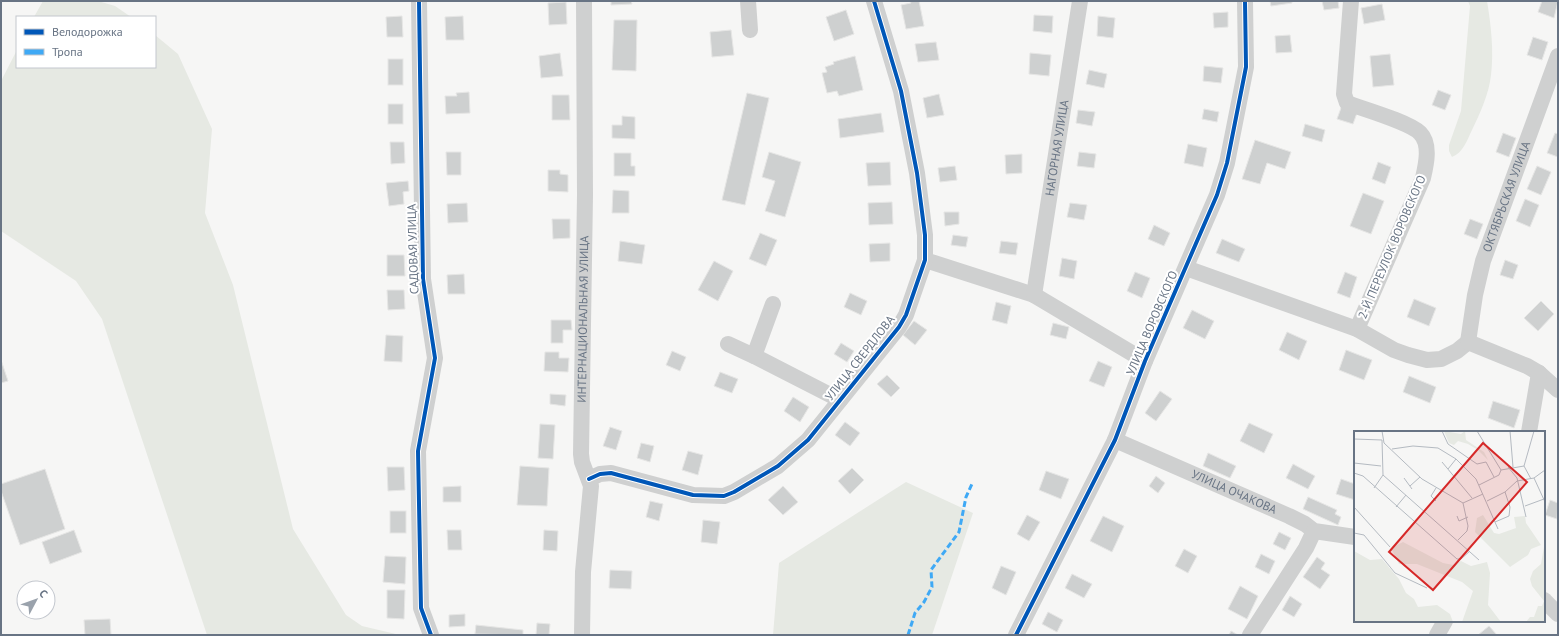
<svg xmlns="http://www.w3.org/2000/svg" width="1559" height="636" viewBox="0 0 1559 636" font-family="'PT Sans',sans-serif">
<style>
.green{fill:#e6e9e3}
.building{fill:#ced0d0;stroke:#e6e6e5}
.lines{fill:none;stroke-linecap:round;stroke-linejoin:round}
.street{stroke:#cfd0d0;stroke-width:16}
.quiet{stroke:#3fa9f5;stroke-width:3;stroke-dasharray:6 3;stroke-linecap:butt}
.cycleway-casing{stroke:#fff;stroke-width:6}
.cycleway{stroke:#0057b8;stroke-width:4}
.labels{text-anchor:middle;stroke-width:4;stroke-linejoin:round;paint-order:stroke}
.street-label{font-size:12px;fill:#687484;stroke:#fff}
.inset-road{fill:none;stroke:#b4bac1;stroke-width:1}
.view{fill:#d62828;fill-opacity:0.15;stroke:#d62828;stroke-width:2}
.inset-edge{fill:none;stroke:#687484;stroke-width:2}
</style>
<rect width="100%" height="100%" fill="#f6f6f5"/>
<!-- green -->
<g class="green">
<polygon points="43,1 98,1 115,6 131,17 34,17"/>
<path d="M1468 1H1487C1491 25 1494 51 1491 75 1489 94 1480 113 1472 130 1467 140 1463 153 1452 157L1449 151V145L1461 111 1470 6Z"/>
<polygon points="155,35 178,54 212,129 205,213 233,285 293,529 346,615 362,626 400,635 207,635 102,319 76,281 1,231 1,81 17,50 17,67 155,67"/>
<polygon points="906,482 973,513 932,635 773,635 779,563"/>
</g>
<!-- building -->
<g class="building">
<polygon points="611,1 631,1 632,4 611,5"/>
<polygon points="910,1 919,1 924,26 906,29 901,5 911,3"/>
<polygon points="1270,1 1292,1 1292,3 1271,6"/>
<polygon points="1322,1 1338,1 1339,8 1324,10"/>
<polygon points="1542,1 1558,1 1554,18 1538,12"/>
<polygon points="566,2 567,24 549,25 548,3"/>
<polygon points="1382,4 1385,20 1364,24 1361,8"/>
<polygon points="846,10 854,34 834,41 826,17"/>
<polygon points="1228,12 1228,27 1214,28 1213,13"/>
<polygon points="1034,15 1053,16 1052,33 1033,31"/>
<polygon points="402,16 403,37 387,37 386,17"/>
<polygon points="463,16 464,40 446,40 445,17"/>
<polygon points="1098,16 1115,18 1113,38 1097,36"/>
<polygon points="614,20 637,20 636,71 612,70"/>
<polygon points="731,30 734,55 712,57 710,32"/>
<polygon points="1290,35 1292,52 1276,53 1275,36"/>
<polygon points="1533,37 1548,42 1542,60 1527,55"/>
<polygon points="936,42 939,60 918,62 915,44"/>
<polygon points="560,53 563,76 541,78 539,56"/>
<polygon points="1030,53 1051,55 1049,76 1029,74"/>
<polygon points="1390,54 1394,85 1373,87 1370,56"/>
<polygon points="855,56 863,90 839,96 837,91 827,93 822,73 827,72 825,67 834,64 833,62"/>
<rect x="388" y="59" width="15" height="26"/>
<polygon points="1204,66 1223,68 1221,83 1203,81"/>
<polygon points="1089,70 1107,74 1104,88 1086,84"/>
<polygon points="1438,90 1451,95 1445,110 1432,105"/>
<polygon points="469,92 470,113 446,114 445,96 457,96 456,93"/>
<polygon points="747,93 769,98 745,205 722,200"/>
<polygon points="939,94 944,115 927,118 923,98"/>
<polygon points="552,95 569,95 570,120 552,120"/>
<rect x="388" y="104" width="15" height="20"/>
<polygon points="1341,108 1357,113 1353,124 1337,119"/>
<polygon points="1204,109 1219,112 1217,122 1202,119"/>
<polygon points="1078,110 1095,112 1092,126 1076,123"/>
<polygon points="881,113 884,132 840,138 838,119"/>
<polygon points="622,116 635,117 635,139 612,138 612,125 622,125"/>
<polygon points="1305,124 1325,130 1322,142 1302,136"/>
<polygon points="1503,133 1516,138 1509,157 1496,152"/>
<polygon points="1555,133 1558,134 1558,157 1547,153"/>
<polygon points="1255,140 1291,152 1285,169 1267,163 1260,184 1242,179"/>
<polygon points="390,142 404,142 405,163 391,164"/>
<polygon points="1188,144 1207,148 1203,167 1184,163"/>
<polygon points="446,152 461,152 461,175 447,175"/>
<polygon points="769,152 801,162 785,217 765,211 775,181 762,177"/>
<polygon points="1079,152 1096,154 1094,168 1077,166"/>
<polygon points="614,153 631,153 631,166 635,166 635,176 614,176"/>
<polygon points="1022,154 1022,173 1006,174 1005,155"/>
<polygon points="890,162 891,185 868,186 866,163"/>
<polygon points="1378,162 1391,167 1385,184 1372,179"/>
<polygon points="955,166 957,180 940,182 938,168"/>
<polygon points="1537,166 1551,172 1541,195 1527,189"/>
<polygon points="548,170 560,170 560,174 568,175 568,192 548,191"/>
<polygon points="408,181 409,191 403,192 404,204 389,206 386,183"/>
<polygon points="613,190 629,191 629,213 612,213"/>
<polygon points="1363,193 1384,201 1371,234 1350,226"/>
<polygon points="1525,199 1539,205 1530,227 1516,221"/>
<polygon points="892,202 893,224 869,225 868,203"/>
<polygon points="467,203 468,222 448,223 447,204"/>
<polygon points="1070,203 1087,205 1084,220 1067,217"/>
<polygon points="944,212 959,212 959,224 945,226"/>
<polygon points="552,219 570,219 570,238 553,239"/>
<polygon points="1470,219 1483,224 1477,239 1464,234"/>
<polygon points="1154,225 1170,233 1164,246 1148,239"/>
<polygon points="760,233 777,240 766,266 749,259"/>
<polygon points="953,235 968,237 966,247 951,245"/>
<polygon points="1222,239 1245,249 1239,262 1216,253"/>
<polygon points="620,241 645,245 642,264 618,261"/>
<polygon points="1001,241 1018,243 1016,255 999,253"/>
<polygon points="890,243 890,261 870,262 869,244"/>
<polygon points="387,255 404,255 405,276 387,276"/>
<polygon points="1062,258 1077,261 1074,279 1059,276"/>
<polygon points="1505,260 1518,265 1513,279 1500,275"/>
<polygon points="714,261 733,271 718,301 698,290"/>
<polygon points="1135,272 1150,278 1142,298 1127,291"/>
<polygon points="1345,272 1357,277 1350,298 1337,293"/>
<polygon points="464,274 465,294 448,294 447,275"/>
<polygon points="387,290 404,290 405,309 388,310"/>
<polygon points="850,293 867,301 861,315 844,307"/>
<polygon points="1414,299 1436,308 1429,326 1407,317"/>
<polygon points="1541,301 1554,314 1538,331 1524,318"/>
<polygon points="996,302 1011,306 1007,324 992,320"/>
<polygon points="1192,310 1214,321 1205,339 1183,328"/>
<polygon points="551,320 571,320 572,330 563,330 563,343 551,343"/>
<polygon points="914,321 927,330 915,345 903,335"/>
<polygon points="1053,323 1069,327 1066,339 1050,335"/>
<polygon points="1287,332 1307,341 1299,360 1279,350"/>
<polygon points="386,335 403,336 402,362 384,361"/>
<polygon points="841,343 854,351 847,362 834,354"/>
<polygon points="1346,350 1372,360 1364,380 1339,370"/>
<polygon points="672,351 686,357 680,371 666,365"/>
<polygon points="545,352 559,352 559,358 569,358 568,372 544,371"/>
<polygon points="1,360 8,381 1,383"/>
<polygon points="1098,361 1112,367 1104,387 1089,381"/>
<polygon points="720,372 738,379 732,393 714,386"/>
<polygon points="887,375 900,388 891,397 877,384"/>
<polygon points="1409,376 1436,387 1430,403 1403,392"/>
<polygon points="1160,391 1172,399 1156,421 1145,413"/>
<polygon points="550,394 566,395 565,406 550,404"/>
<polygon points="793,397 809,407 800,422 784,411"/>
<polygon points="1493,401 1520,410 1514,428 1488,418"/>
<polygon points="845,422 860,433 850,446 835,435"/>
<polygon points="1249,423 1273,434 1264,453 1240,441"/>
<polygon points="540,424 555,425 553,459 538,458"/>
<polygon points="610,427 622,431 616,450 603,446"/>
<polygon points="641,443 654,446 650,462 637,458"/>
<polygon points="688,451 703,455 698,475 682,470"/>
<polygon points="1208,453 1236,466 1230,478 1203,466"/>
<polygon points="1293,464 1315,476 1308,489 1286,478"/>
<polygon points="520,466 549,468 547,506 517,505"/>
<polygon points="387,467 404,467 405,490 388,491"/>
<polygon points="852,468 864,480 850,494 838,481"/>
<polygon points="45,469 65,529 20,545 1,491 1,484"/>
<polygon points="1046,471 1069,479 1061,499 1039,490"/>
<polygon points="1156,476 1165,483 1158,493 1149,486"/>
<polygon points="1341,479 1355,484 1355,500 1336,494"/>
<polygon points="461,486 461,502 443,502 443,487"/>
<polygon points="783,486 798,502 783,515 768,500"/>
<polygon points="1308,497 1337,510 1335,514 1341,517 1338,525 1303,509"/>
<polygon points="1550,500 1558,503 1557,519 1545,515"/>
<polygon points="650,501 663,504 659,521 646,517"/>
<rect x="390" y="511" width="16" height="22"/>
<polygon points="1027,515 1040,522 1029,541 1017,534"/>
<polygon points="1103,516 1124,526 1112,552 1090,541"/>
<polygon points="703,520 720,522 717,544 701,542"/>
<polygon points="74,530 82,552 50,564 42,542"/>
<polygon points="447,530 461,530 462,550 448,550"/>
<polygon points="544,530 558,531 557,551 543,550"/>
<polygon points="1279,532 1291,538 1285,550 1273,544"/>
<polygon points="1184,549 1197,556 1188,573 1175,566"/>
<polygon points="1261,554 1275,561 1269,574 1255,567"/>
<polygon points="385,556 406,557 405,584 383,582"/>
<polygon points="1317,557 1325,563 1321,569 1330,575 1320,589 1303,577"/>
<polygon points="1001,566 1016,572 1006,595 992,588"/>
<polygon points="610,570 632,571 631,589 609,588"/>
<polygon points="1072,574 1092,584 1084,598 1065,588"/>
<polygon points="1240,586 1258,596 1247,619 1228,609"/>
<polygon points="387,590 405,590 404,619 387,618"/>
<polygon points="1290,596 1302,604 1294,617 1282,610"/>
<polygon points="1048,612 1063,620 1057,632 1042,624"/>
<polygon points="465,614 465,626 449,627 449,615"/>
<polygon points="110,619 111,635 85,635 84,620"/>
<polygon points="537,623 550,624 549,635 536,635"/>
<polygon points="476,625 523,630 523,635 475,634"/>
<polygon points="1489,626 1497,635 1478,635"/>
<polygon points="1231,631 1238,635 1229,635"/>
</g>
<g class="lines">
<!-- street -->
<g class="street">
<polyline points="419,1 423,279 435,358 418,451 421,608 431,635"/>
<polyline points="748,1 750,30"/>
<path d="M1351 1 1344 94 1347 103C1363 109 1409 122 1420 133 1431 144 1426 165 1423 178L1357 329"/>
<polyline points="925,260 1034,295 1145,361"/>
<polyline points="1186,268 1357,329 1394,350 1408,355 1427,360 1441,359 1457,351 1468,342"/>
<path id="s1" d="M1034 295 1080 1"/>
<polyline points="773,304 754,356 840,400"/>
<path id="s2" d="M1468 342 1475 295 1483 261 1558 56"/>
<polyline points="1468,342 1527,366 1539,373 1558,390"/>
<polyline points="728,344 754,356"/>
<polyline points="1529,432 1539,373"/>
<path id="s3" d="M1115 440 1289 516 1305 524 1314 531 1355 537"/>
<polyline points="589,479 600,474 611,473 693,495 724,496 734,492 778,466 808,440 899,327 906,315 925,260 925,235 917,173 901,91 874,1"/>
<polyline points="1544,600 1558,614"/>
<path id="s4" d="M582 635 583 572 591 486 582 462 581 454 585 195 584 1"/>
<polyline points="1016,635 1115,440 1145,361 1217,195 1227,163 1246,67 1245,1"/>
<polyline points="1250,635 1306,548 1314,531"/>
<polyline points="1437,635 1445,621"/>
</g>
<!-- quiet -->
<polyline class="quiet" points="908,635 915,613 924,602 932,587 931,570 959,532 966,497 972,484"/>
<defs>
<g id="cycleway">
<polyline points="419,1 423,279 435,358 418,451 421,608 431,635"/>
<polyline points="589,479 600,474 611,473 693,495 724,496 734,492 778,466 808,440 899,327 906,315 925,260 925,235 917,173 901,91 874,1"/>
<polyline points="1016,635 1115,440 1145,361 1217,195 1227,163 1246,67 1245,1"/>
</g>
</defs>
<!-- cycleway casing -->
<use href="#cycleway" class="cycleway-casing"/>
<!-- cycleway -->
<use href="#cycleway" class="cycleway"/>
</g>
<g class="labels">
<!-- street labels -->
<g class="street-label">
<text dy="4" stroke="none"><textPath href="#s1" startOffset="149">НАГОРНАЯ УЛИЦА</textPath></text>
<text dy="4" stroke="none"><textPath href="#s2" startOffset="151">ОКТЯБРЬСКАЯ УЛИЦА</textPath></text>
<text transform="translate(1392 247) rotate(-67)" y="4">2-Й ПЕРЕУЛОК ВОРОВСКОГО</text>
<text transform="translate(413 249) rotate(-92)" y="4">САДОВАЯ УЛИЦА</text>
<text dy="4" stroke="none"><textPath href="#s4" startOffset="318">ИНТЕРНАЦИОНАЛЬНАЯ УЛИЦА</textPath></text>
<text transform="translate(1152 323) rotate(-67)" y="4">УЛИЦА ВОРОВСКОГО</text>
<text transform="translate(860 358) rotate(-52)" y="4">УЛИЦА СВЕРДЛОВА</text>
<text dy="4" stroke="none"><textPath href="#s3" startOffset="130">УЛИЦА ОЧАКОВА</textPath></text>
</g>
</g>
<!-- overview -->
<g transform="translate(1354 431)">
<rect width="191" height="191" fill="#f6f6f5"/>
<path d="M90 0 107 3 111 0 112 9 130 21 134 29 124 19 114 13 104 10 100 14 95 12ZM129 84 140 102 145 103 162 97 160 86 171 85 172 92 187 114 177 118 174 124 156 136 121 101 123 87ZM191 110V191H172L176 186H180L184 175H188L190 170 178 155 176 148 179 140 187 133ZM49 111 89 132 99 134 107 130 117 135 133 131 136 142 134 174 147 191H108L119 160 108 151 63 133H45L37 117ZM0 120 16 129 28 128 45 148 52 162 60 168 64 176 83 174 96 183 99 191H0Z" fill="#e6e9e3"/>
<path class="inset-road" d="M28 0 30 12 68 48 109 72 114 95 113 100 104 109M88 0 94 13 123 33 132 31 140 46M123 0 147 39M156 0 159 36M0 8 28 9 29 44 125 129M38 18 59 15 84 17 102 28 122 48 144 98M0 28V41M88 31 118 67M0 32 27 35M154 36 163 47 172 86M94 38 102 28M147 39 170 35M0 42 9 45 103 128H107L116 120M50 47 58 58M180 47 191 71M177 48 170 35 180 0M163 50 180 47 191 39M125 54 145 44 147 39M56 55 66 46M20 57 29 44M82 57 77 65 82 70M133 70 151 61 163 50M109 72 129 63M171 75 190 68M0 76 36 116M42 76 52 64M103 85 105 90 114 86M141 91 155 85 156 76 151 61M0 102 10 104 41 142 73 157"/>
<path class="view" d="M129 12 173 51 79 159 35 121Z"/>
<rect width="191" height="191" class="inset-edge"/>
</g>
<!-- border -->
<rect width="1559" height="636" fill="none" stroke="#687484" stroke-width="4"/>
<!-- legend -->
<rect x="16" y="16" width="140" height="52" fill="#ffffff" stroke="#c3c7ce"/>
<rect x="24" y="29" width="20" height="6" fill="#0057b8" stroke="#c3c7ce"/>
<text x="52" y="36" font-size="12" fill="#687484">Велодорожка</text>
<rect x="24" y="49" width="20" height="6" fill="#3fa9f5" stroke="#c3c7ce"/>
<text x="52" y="56" font-size="12" fill="#687484">Тропа</text>
<!-- north arrow -->
<g transform="translate(36 600) rotate(49)"><circle r="19" fill="#ffffff" stroke="#c3c7ce"/>
<path d="M0-3L7 15L0 10L-7 15Z" fill="#9aa2ac"/>
<text y="-6" font-size="11" font-weight="bold" text-anchor="middle" fill="#687484">С</text>
</g>
</svg>
